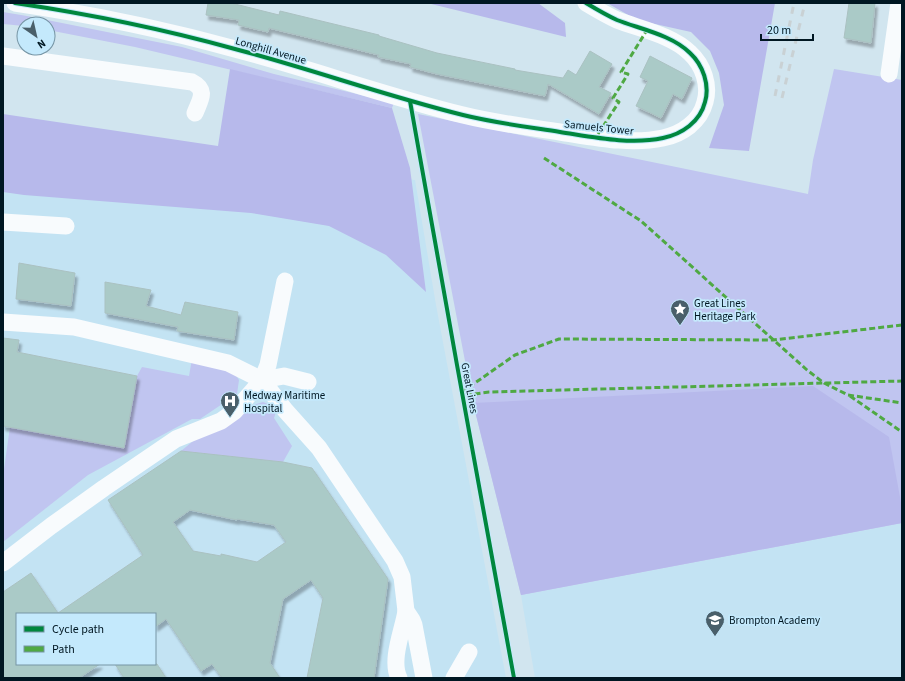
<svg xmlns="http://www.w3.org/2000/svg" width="905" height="681" viewBox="0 0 905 681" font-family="'Source Sans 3',sans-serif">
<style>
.built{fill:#c3e3f3;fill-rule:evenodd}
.green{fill:#c0c5f0}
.forest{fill:#b7b9eb}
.building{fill:#aacac7;stroke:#aac1c1;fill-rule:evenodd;filter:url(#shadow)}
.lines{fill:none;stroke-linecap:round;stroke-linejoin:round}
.minor{stroke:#f8fbfd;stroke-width:17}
.rail{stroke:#c9d1d4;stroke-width:3;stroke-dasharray:7 7;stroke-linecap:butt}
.quiet{stroke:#4fa943;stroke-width:3;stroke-dasharray:6 3;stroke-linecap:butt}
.cycleway-casing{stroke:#c4e9fc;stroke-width:6}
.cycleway{stroke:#00873e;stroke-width:4}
.labels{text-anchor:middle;stroke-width:3.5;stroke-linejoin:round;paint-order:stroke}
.street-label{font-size:11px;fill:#001722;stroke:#c4e9fc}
.poi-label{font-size:11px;fill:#001722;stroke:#c4e9fc;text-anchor:start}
</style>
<defs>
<filter id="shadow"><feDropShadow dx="2.5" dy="4.5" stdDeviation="1" flood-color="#0004"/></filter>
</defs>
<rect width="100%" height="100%" fill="#d1e5ef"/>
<!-- built -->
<g class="built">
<path d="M3 143 96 153 415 180 436 305 506 678H3ZM17 614H155V664H17Z"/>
<polygon points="902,523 902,678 535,678 521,595"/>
</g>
<!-- green -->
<g class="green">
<polygon points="3,12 27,16 182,47 274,74 394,103 392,108 135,47 48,30 48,24 24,24 24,26 3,24"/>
<polygon points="834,69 902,80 902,523 521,595 473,403 418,114 808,194 813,160"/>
<polygon points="192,359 228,363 239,380 237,394 200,419 192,419 88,475 3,542 3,476 10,427 137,376 142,367 189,376"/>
<path d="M263 402C272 405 278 409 274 418L292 446 283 462 181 451 198 437 240 414 253 405Z"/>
</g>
<!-- forest -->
<g class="forest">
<polygon points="427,3 538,3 565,23 566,37"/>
<polygon points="607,3 775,3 749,151 709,148 724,105 719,73 710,51 691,32 637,20"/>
<polygon points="230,69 392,108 410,168 426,292 386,255 329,226 251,213 24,195 3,192 3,114 218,146"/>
<polygon points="813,386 889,437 902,508 902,523 521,595 473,403"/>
</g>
<!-- building -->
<g class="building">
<polygon points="208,3 231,3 279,15 280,11 379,35 379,36 437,53 515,69 515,70 563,78 568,70 576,75 590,51 612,64 599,87 611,93 599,114 548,84 545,96 437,74 410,67 411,64 378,57 379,55 269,28 268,32 238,25 239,20 206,15"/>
<polygon points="849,3 875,3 871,43 844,38"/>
<polygon points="650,56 692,78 682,99 673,94 661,118 636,106 648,81 640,77"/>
<polygon points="19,263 75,273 71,306 16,299"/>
<polygon points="105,282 151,290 146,306 181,315 185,302 238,312 234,340 177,331 178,327 105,313"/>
<polygon points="3,338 19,340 17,352 137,376 124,448 3,426"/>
<path d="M181 451 283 462 312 468 388 579 374 678H307L323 598 311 580 283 599 270 663 280 678H222L212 664 201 671 166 619 155 627V614H17V664H100L79 678H3V592L31 573 58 613 143 555 108 500ZM190 510 237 520V519L274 525 286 542 257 562 221 554V556L193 551 173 522Z"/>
<polygon points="115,664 157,664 166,678 124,678"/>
</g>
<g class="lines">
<!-- minor -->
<g class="minor">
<path d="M15 3C89 14 163 29 235 49 311 69 386 96 463 115 495 123 528 127 560 132 593 137 630 145 663 138 682 134 700 122 705 102 710 85 703 65 690 53 672 35 640 29 617 20 606 15 596 9 586 3"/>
<path d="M3 56 192 82C208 90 200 100 195 113"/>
<polyline points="889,74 899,3"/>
<polyline points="3,222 66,226"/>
<polyline points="3,322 74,327 228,363 262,380 285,410 319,448 395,561 402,577 406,611 412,620 414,625 424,678"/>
<polyline points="262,380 284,376 308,382"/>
<polyline points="3,563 51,526 104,488 176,439 221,421 235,411 262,380 268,365 285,281"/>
<path d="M399 678C390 660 403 630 406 611"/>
<polyline points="454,678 469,652"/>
</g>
<!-- rail -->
<g class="rail">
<polyline points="775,96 794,3"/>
<polyline points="782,98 805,3"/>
</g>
<!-- quiet -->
<g class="quiet">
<polyline points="598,134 619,102 613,98 628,74 621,72 647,30"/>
<polyline points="544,158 641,221 807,370 824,383 848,395 902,403"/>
<polyline points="902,325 773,340 559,339 515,355 462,392 475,394 489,392 902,381"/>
<polyline points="850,396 902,432"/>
</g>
<defs>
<g id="cycleway">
<path d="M15 3C89 14 163 29 235 49 311 69 386 96 463 115 495 123 528 127 560 132 593 137 630 145 663 138 682 134 700 122 705 102 710 85 703 65 690 53 672 35 640 29 617 20 606 15 596 9 586 3"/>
<polyline points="410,101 457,365 514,678"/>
</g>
</defs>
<!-- cycleway casing -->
<use href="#cycleway" class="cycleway-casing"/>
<!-- cycleway -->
<use href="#cycleway" class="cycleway"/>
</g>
<!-- icons -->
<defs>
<symbol id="sight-pin" viewBox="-11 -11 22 30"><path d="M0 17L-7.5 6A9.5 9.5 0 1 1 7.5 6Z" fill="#495f6a" stroke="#c4e9fc"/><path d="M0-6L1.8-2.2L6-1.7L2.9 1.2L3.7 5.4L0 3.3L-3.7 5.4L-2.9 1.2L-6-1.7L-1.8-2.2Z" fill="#fff"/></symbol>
<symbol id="hospital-pin" viewBox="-11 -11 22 30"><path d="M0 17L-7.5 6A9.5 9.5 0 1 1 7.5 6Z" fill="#495f6a" stroke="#c4e9fc"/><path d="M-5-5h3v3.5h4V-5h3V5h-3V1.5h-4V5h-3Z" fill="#fff"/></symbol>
<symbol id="school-pin" viewBox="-11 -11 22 30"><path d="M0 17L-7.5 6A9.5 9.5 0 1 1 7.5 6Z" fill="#495f6a" stroke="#c4e9fc"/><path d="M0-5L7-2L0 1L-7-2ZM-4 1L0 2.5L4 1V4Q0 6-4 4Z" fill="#fff"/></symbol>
</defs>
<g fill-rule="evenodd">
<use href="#sight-pin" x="669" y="298" width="22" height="30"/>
<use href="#hospital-pin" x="219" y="390" width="22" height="30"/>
<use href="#school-pin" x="704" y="609" width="22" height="30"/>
</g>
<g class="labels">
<!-- street labels -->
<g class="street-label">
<text transform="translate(271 50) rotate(16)" y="4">Longhill Avenue</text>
<text transform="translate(599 127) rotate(6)" y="4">Samuels Tower</text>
<text transform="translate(470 388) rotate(79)" y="4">Great Lines</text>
</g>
<!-- poi labels -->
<g class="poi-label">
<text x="694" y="307">Great Lines<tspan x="694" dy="13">Heritage Park</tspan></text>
<text x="244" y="399">Medway Maritime<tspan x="244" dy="13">Hospital</tspan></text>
<text x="729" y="624">Brompton Academy</text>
</g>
</g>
<!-- border -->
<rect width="905" height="681" fill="none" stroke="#001722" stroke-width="8"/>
<!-- legend -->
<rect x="16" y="613" width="140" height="52" fill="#c4e9fc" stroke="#7695a5"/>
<rect x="24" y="626" width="20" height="6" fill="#00873e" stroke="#7695a5"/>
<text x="52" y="633" font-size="12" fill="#001722">Cycle path</text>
<rect x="24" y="646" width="20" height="6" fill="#4fa943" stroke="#7695a5"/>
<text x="52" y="653" font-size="12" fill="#001722">Path</text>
<!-- north arrow -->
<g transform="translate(36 36) rotate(146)"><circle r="19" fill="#c4e9fc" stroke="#7695a5"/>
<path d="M0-3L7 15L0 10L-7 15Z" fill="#495f6a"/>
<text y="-6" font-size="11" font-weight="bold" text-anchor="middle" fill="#001722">N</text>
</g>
<!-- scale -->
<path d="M761 34v6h52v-6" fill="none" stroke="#001722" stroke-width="2"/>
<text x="767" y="34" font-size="12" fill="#001722" stroke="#c4e9fc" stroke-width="3" paint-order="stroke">20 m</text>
</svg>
